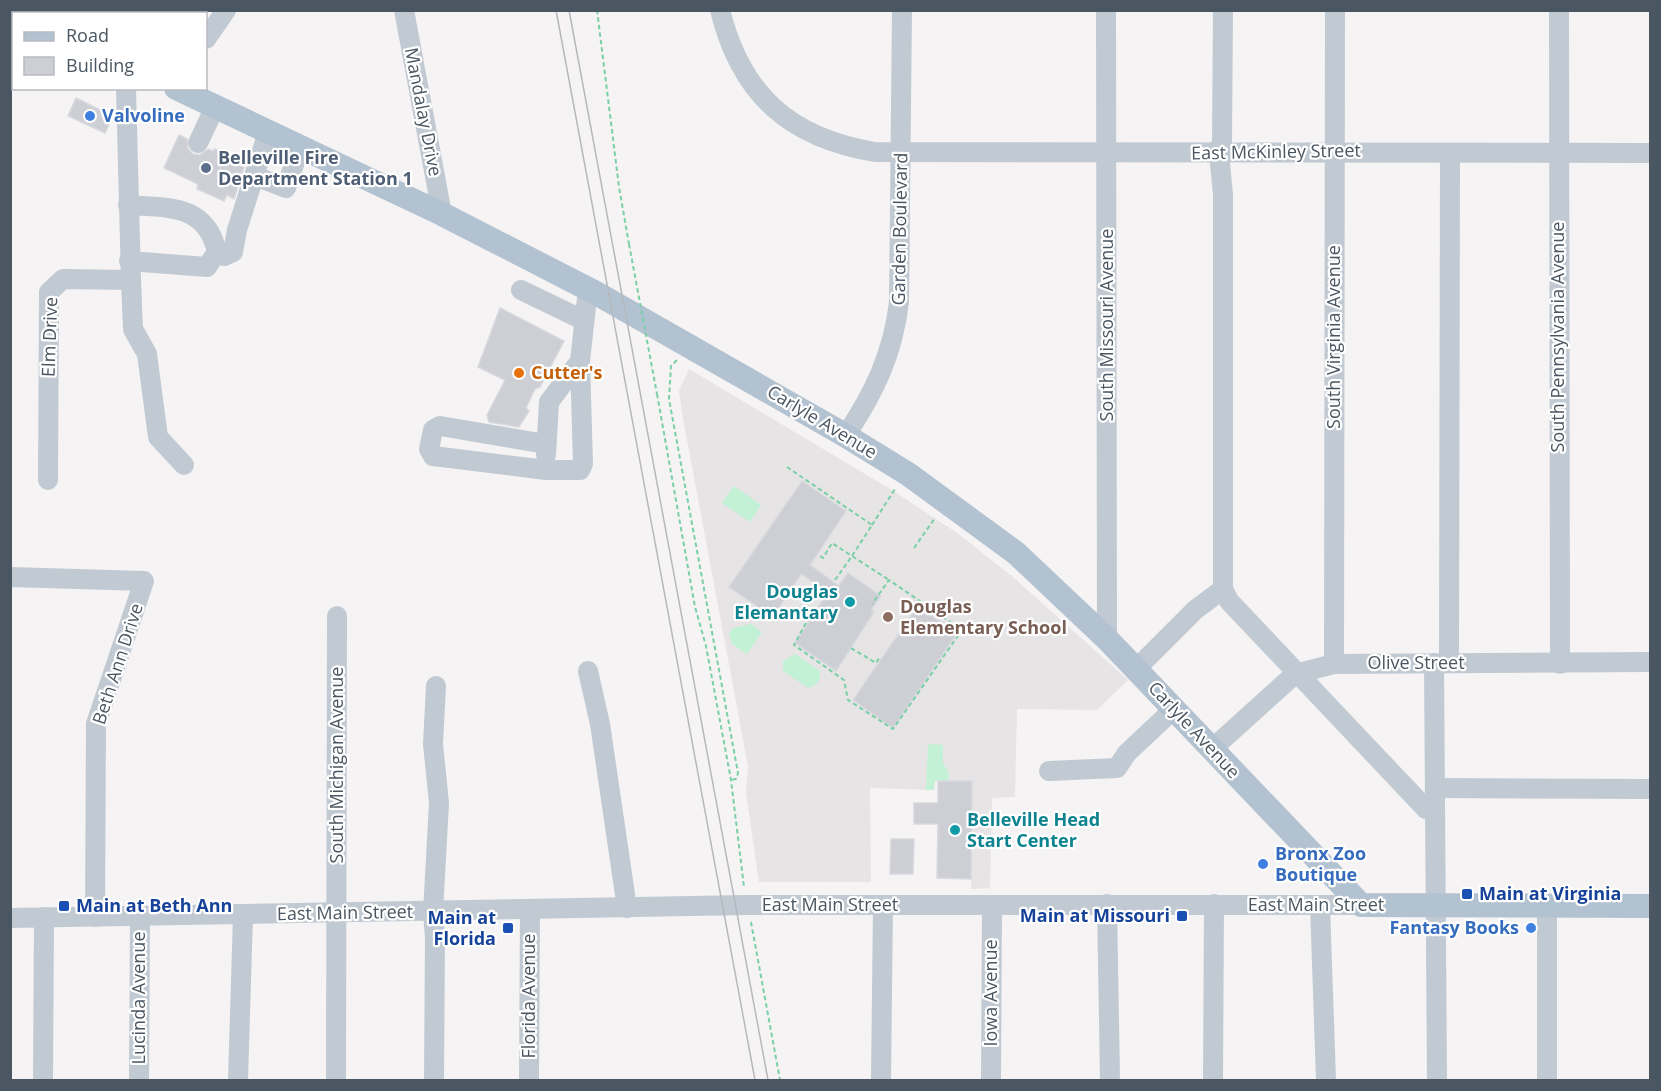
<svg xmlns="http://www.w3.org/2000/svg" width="1661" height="1091" viewBox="0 0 1661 1091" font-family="'Open Sans',sans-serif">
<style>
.education{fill:#e6e4e5}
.green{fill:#c3f1d5}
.building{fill:#cdcfd5;stroke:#d7d9de;stroke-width:1.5}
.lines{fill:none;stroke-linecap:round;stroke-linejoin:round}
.path{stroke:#7ad0a6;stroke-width:2;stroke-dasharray:4.5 3;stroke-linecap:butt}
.minor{stroke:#c1cad2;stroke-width:20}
.major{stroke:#b3c2d1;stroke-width:24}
.tram{stroke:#b5b8bd;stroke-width:1.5}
.path-bridge{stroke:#7ad0a6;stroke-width:2;stroke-dasharray:4.5 3;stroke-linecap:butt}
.shop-dot{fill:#3f7fe0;stroke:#fff;stroke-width:2}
.service-dot{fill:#5c6f8a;stroke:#fff;stroke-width:2}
.food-dot{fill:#e8710a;stroke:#fff;stroke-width:2}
.culture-dot{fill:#0f9aa8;stroke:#fff;stroke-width:2}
.education-dot{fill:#8d6e63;stroke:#fff;stroke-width:2}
.transit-dot{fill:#1a4fb4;stroke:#fff;stroke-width:2}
.labels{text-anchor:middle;stroke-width:4.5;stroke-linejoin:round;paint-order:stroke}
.street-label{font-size:18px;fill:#4a5661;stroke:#fff}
.shop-label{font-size:18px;font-weight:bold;fill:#366cbe;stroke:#fff;text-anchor:start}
.service-label{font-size:18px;font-weight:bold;fill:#4e5e75;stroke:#fff;text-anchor:start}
.food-label{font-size:18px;font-weight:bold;fill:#c56008;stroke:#fff;text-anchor:start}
.culture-label{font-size:18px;font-weight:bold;fill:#0d838f;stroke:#fff;text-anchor:end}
.education-label{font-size:18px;font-weight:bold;fill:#785e54;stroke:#fff;text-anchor:start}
.transit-label{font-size:18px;font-weight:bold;fill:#164399;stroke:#fff;text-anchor:start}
</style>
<rect width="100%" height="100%" fill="#f5f3f3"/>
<!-- education -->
<polygon class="education" points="689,369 892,490 960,535 1014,578 1128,680 1097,710 1017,709 1015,797 992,798 990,888 971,889 971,781 935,781 934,790 870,788 871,882 759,882 746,793 748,766 682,413 679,391"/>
<!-- green -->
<g class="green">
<polygon points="734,486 761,505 750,522 722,503"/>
<polygon points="751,624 762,632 747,654 732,644 729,633 733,628"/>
<path d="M795 654 820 671C820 682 818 684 808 688L783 671V661Z"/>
<polygon points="928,744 943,745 943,764 948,771 949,781 935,781 934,790 926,790"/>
</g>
<!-- building -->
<g class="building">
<polygon points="76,98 113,116 105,133 68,116"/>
<polygon points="179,135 187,139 188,149 193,154 200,155 208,149 213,151 215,149 240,161 239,164 244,167 234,199 227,195 224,201 197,189 198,184 164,168"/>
<polygon points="500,308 564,341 540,387 535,389 526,408 529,411 519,427 489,422 487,415 505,380 478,367"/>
<polygon points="802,481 846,511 810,565 839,586 848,573 881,596 871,610 874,612 836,671 795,643 828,592 801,574 773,617 729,587"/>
<polygon points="917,607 958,632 893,728 853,700"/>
<polygon points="938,781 972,781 971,879 937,878 938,824 914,824 914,803 938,803"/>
<polygon points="891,839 914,839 913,874 890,874"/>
</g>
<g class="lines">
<!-- path -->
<g class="path">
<polyline points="597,10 619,187 629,244"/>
<polyline points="677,360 671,366 669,399 738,773 736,779 731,780"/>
<polyline points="657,394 695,607 706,646 731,780 744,887"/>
<polyline points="787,467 872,525 852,556 832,543 823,558 819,555"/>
<polyline points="872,525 895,489"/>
<polyline points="914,548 935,518"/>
<polyline points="835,580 852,556 889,580"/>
<polyline points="806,623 794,645 844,680 848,700 893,729 962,630 889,580 872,604"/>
<polyline points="851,648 876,663 879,658"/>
<polyline points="751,922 780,1080"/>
</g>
<!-- minor -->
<g class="minor">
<polyline points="404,10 442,214"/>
<path d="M720 10C741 95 790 138 875 152L1650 153"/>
<polyline points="1106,10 1107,639"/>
<polyline points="1223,10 1222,141 1219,153 1223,195 1223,589 1229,601 1426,809 1435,812"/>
<polyline points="1559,10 1560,664"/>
<polyline points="82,14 82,10"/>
<polyline points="206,39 226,10"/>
<polyline points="198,143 215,107"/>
<polyline points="255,176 286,188 300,147"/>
<path d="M128 205C167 208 206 203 217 252"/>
<polyline points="129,261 207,267 217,252 224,256 233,252 237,230 268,132"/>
<polyline points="131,280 133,329 147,354 158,437 184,465"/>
<polyline points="521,290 583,320"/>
<path d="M846 435C874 393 893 354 899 302L902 10"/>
<polyline points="546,444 440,426 433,430 429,449 433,456 546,470 580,470 583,464 580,361 588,289"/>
<polyline points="546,455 549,402 580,361"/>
<polyline points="48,480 49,292 63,279 131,280 126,88"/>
<polyline points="10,577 144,581 96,724 95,917"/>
<polyline points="1434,663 1437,1080"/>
<polyline points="1449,663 1450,153"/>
<polyline points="1334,664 1335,10"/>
<polyline points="1136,669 1195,610 1223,589"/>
<polyline points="588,671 600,724 627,908"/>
<polyline points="1212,749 1295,674 1334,664 1650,662"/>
<polyline points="1049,771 1117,768 1127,753 1174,709"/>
<polyline points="1435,788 1650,789"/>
<polyline points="1107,904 1110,1080"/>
<polyline points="1320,905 1326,1080"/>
<polyline points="1547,906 1547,1080"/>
<polyline points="10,918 747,905 1361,905"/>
<polyline points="43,1080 44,917"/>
<polyline points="139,1080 140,916"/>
<polyline points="238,1080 243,915"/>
<polyline points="336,1080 337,616"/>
<polyline points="434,1080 435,938 433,912 439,803 433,744 436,686"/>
<polyline points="529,1080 530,911"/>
<polyline points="881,1080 883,905"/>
<polyline points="991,1080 992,905"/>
<polyline points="1213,1080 1214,904"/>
</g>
<!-- major -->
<g class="major">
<polyline points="10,11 15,14"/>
<polyline points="176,88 442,214 596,293 843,434 908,474 1016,553 1107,639 1361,905 1650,906"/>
</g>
<!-- tram -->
<g class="tram">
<polyline points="556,10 755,1080"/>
<polyline points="569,10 768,1080"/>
</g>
<!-- path-bridge -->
<polyline class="path-bridge" points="629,244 657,394"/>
</g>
<!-- markers -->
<g class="shop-dot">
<circle cx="90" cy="116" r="6"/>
<circle cx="1263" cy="864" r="6"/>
<circle cx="1531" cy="928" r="6"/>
</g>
<circle class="service-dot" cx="206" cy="168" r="6"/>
<circle class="food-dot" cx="519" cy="373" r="6"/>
<g class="culture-dot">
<circle cx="850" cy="602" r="6"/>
<circle cx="955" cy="830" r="6"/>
</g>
<circle class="education-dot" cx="888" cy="617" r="6"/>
<g class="transit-dot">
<rect x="1461" y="888" width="12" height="12" rx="3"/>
<rect x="58" y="900" width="12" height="12" rx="3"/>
<rect x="1176" y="910" width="12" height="12" rx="3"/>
<rect x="502" y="922" width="12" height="12" rx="3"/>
</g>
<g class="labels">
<!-- street labels -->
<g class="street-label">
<text transform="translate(423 112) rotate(79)" y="6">Mandalay Drive</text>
<text transform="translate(1276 152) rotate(-1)" y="6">East McKinley Street</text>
<text transform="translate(900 229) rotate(-89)" y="6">Garden Boulevard</text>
<text transform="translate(1107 325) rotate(-90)" y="6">South Missouri Avenue</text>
<text transform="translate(50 337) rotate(-88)" y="6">Elm Drive</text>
<text transform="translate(1334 337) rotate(-90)" y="6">South Virginia Avenue</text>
<text transform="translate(1558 337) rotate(-90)" y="6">South Pennsylvania Avenue</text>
<text transform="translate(822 422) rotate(31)" y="6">Carlyle Avenue</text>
<text x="1416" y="669">Olive Street</text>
<text transform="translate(118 664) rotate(-72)" y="6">Beth Ann Drive</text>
<text transform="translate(1194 730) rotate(47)" y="6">Carlyle Avenue</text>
<text transform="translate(337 765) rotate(-90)" y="6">South Michigan Avenue</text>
<text x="830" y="911">East Main Street</text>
<text x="1316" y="911">East Main Street</text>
<text transform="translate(345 913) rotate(-1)" y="6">East Main Street</text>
<text transform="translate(991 993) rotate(-90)" y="6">Iowa Avenue</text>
<text transform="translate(529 996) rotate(-90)" y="6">Florida Avenue</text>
<text transform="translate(139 998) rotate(-90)" y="6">Lucinda Avenue</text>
</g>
<!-- shop labels -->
<g class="shop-label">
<text x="102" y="122">Valvoline</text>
<text x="1275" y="860">Bronx Zoo<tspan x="1275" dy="21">Boutique</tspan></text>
<text x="1519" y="934" text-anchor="end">Fantasy Books</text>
</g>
<!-- service labels -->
<g class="service-label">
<text x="218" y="164">Belleville Fire<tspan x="218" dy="21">Department Station 1</tspan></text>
</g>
<!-- food labels -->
<g class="food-label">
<text x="531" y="379">Cutter's</text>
</g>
<!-- culture labels -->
<g class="culture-label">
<text x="838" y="598">Douglas<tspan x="838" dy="21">Elemantary</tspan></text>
<text x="967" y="826" text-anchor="start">Belleville Head<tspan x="967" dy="21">Start Center</tspan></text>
</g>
<!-- education labels -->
<g class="education-label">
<text x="900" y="613">Douglas<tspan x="900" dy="21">Elementary School</tspan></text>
</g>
<!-- transit labels -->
<g class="transit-label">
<text x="1479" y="900">Main at Virginia</text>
<text x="76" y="912">Main at Beth Ann</text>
<text x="1170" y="922" text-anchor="end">Main at Missouri</text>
<text x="496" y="924" text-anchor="end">Main at<tspan x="496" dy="21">Florida</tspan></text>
</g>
</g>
<!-- border -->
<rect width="1661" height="1091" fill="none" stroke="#4a5661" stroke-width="24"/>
<!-- legend -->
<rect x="12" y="12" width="195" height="78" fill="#ffffff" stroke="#b7bbc0" stroke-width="1.5"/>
<rect x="24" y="32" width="30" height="9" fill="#b3c2d1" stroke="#b7bbc0" stroke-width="1.5"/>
<text x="66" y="42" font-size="18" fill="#4a5661">Road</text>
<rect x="24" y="57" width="30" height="18" fill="#cdcfd5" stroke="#b7bbc0" stroke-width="1.5"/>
<text x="66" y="72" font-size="18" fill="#4a5661">Building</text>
</svg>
